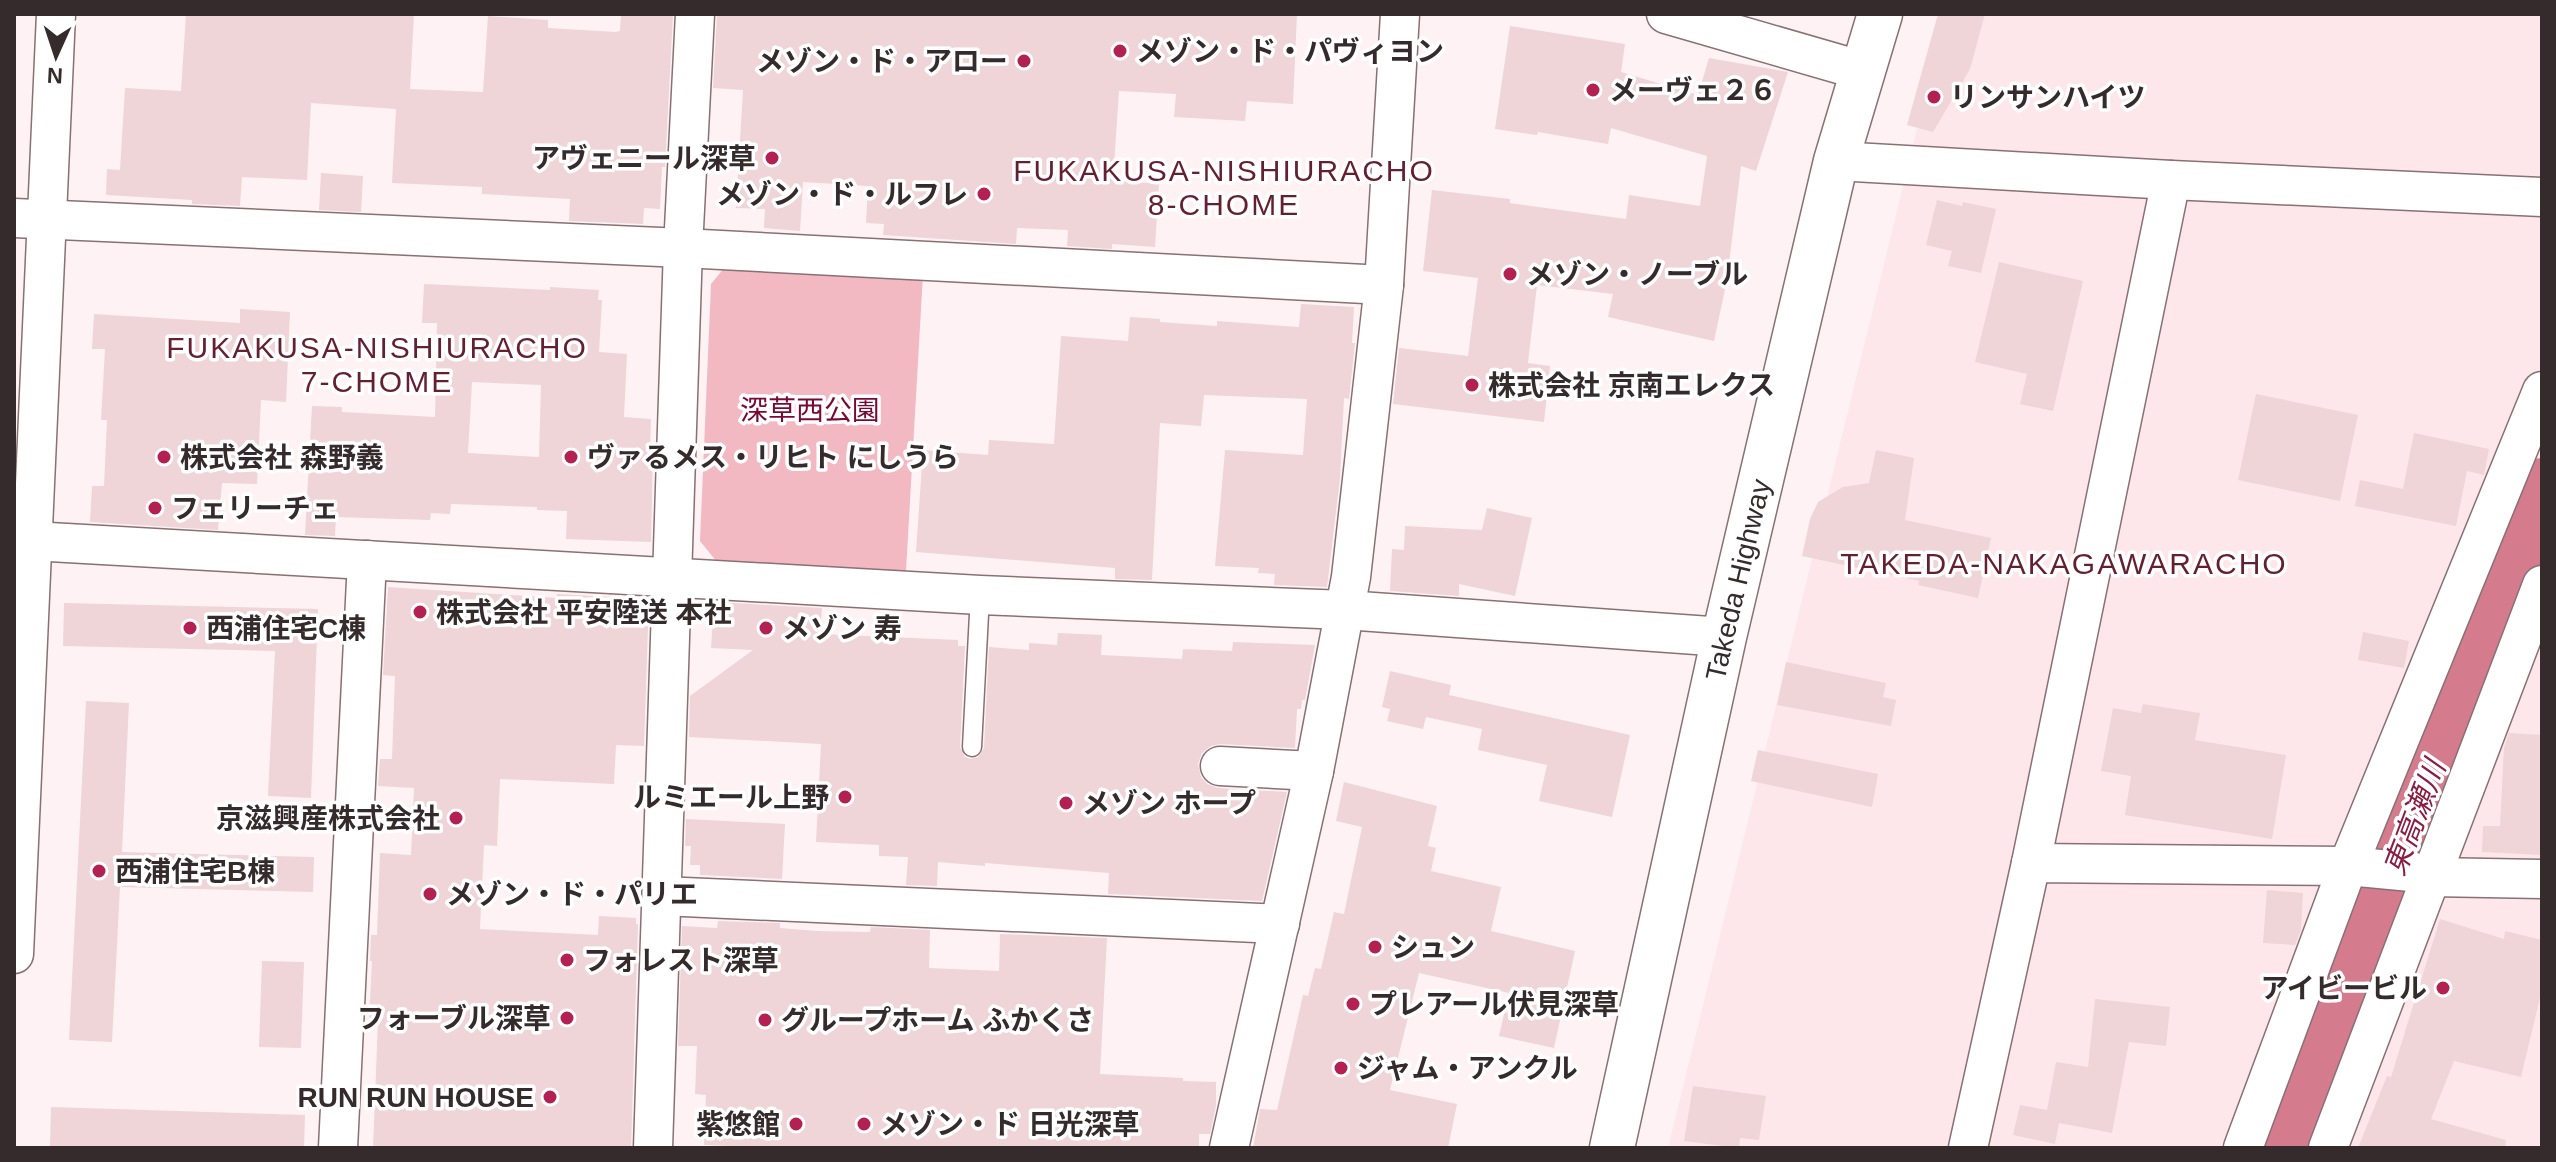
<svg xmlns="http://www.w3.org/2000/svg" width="2556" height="1162" viewBox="0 0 2556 1162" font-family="Helvetica,'Noto Sans JP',sans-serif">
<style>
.built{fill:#fee7eb}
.green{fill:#f3b9c3}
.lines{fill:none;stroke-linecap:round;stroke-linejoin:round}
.river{stroke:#d57b8e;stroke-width:60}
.building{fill:#efd4d8;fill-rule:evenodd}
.service-casing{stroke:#897074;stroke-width:21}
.minor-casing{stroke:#897074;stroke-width:41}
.trunk-casing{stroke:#897074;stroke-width:47}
.service{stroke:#fff;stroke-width:18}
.minor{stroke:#fff;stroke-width:38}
.trunk{stroke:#fff;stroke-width:44}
.poi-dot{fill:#b22152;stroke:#fff;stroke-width:3}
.labels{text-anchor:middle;stroke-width:7;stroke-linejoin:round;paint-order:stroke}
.poi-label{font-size:28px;font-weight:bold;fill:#352b2c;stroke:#fff;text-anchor:start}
.park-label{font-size:28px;fill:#790833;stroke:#fff}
.street-label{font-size:28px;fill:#352b2c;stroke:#fff}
.neighbourhood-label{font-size:30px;letter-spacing:2px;fill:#641f32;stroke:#fff}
.water-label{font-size:30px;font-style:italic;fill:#891e40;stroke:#fff}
</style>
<rect width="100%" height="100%" fill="#fef2f4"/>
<!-- built -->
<polygon class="built" points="1945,14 2542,14 2542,1148 1668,1148"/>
<!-- green -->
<polygon class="green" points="729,262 923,274 906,571 717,562 700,541 711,284"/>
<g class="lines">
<!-- river -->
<polyline class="river" points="2287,1148 2542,488"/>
</g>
<!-- building -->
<g class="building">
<polygon points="186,14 414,14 410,89 483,92 488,16 548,20 548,28 616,32 620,31 621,14 673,14 665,167 662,167 660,209 644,208 643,224 569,221 570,199 482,194 482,187 392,183 396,109 311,103 307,180 242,177 240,206 192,204 192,200 106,195 107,169 120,170 125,88 181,91"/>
<polygon points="717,14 1297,14 1293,104 1247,101 1245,121 1174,117 1176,94 1119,91 1113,180 1159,184 1155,247 1112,244 1112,249 1067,246 1068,230 1017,228 1016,244 883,235 884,224 866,223 868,186 803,182 800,231 764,228 765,209 736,208 743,90 713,88"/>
<polygon points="1938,14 1985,14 1970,69 1933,132 1907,125"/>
<polygon points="1510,26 1625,44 1621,72 1698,95 1709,58 1788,72 1756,171 1741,166 1727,280 1714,341 1608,317 1613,294 1537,285 1528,363 1550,366 1544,422 1393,404 1399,348 1468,356 1478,278 1423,271 1432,190 1510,199 1510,203 1626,219 1629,195 1700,206 1707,156 1611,128 1608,144 1538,132 1537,135 1495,129"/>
<polygon points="321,173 363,176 361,212 319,210"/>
<polygon points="1937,200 1962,206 1963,202 1996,209 1981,273 1948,266 1952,251 1926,245"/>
<polygon points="1999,262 2083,281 2053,411 2020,404 2027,374 1975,362"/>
<path d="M424 284 550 290V287L599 290 598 300H602L599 352 627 354 624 417 651 419 650 452H653L651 542 566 539 567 511 537 510V507L451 504 450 514 431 513 430 520 336 517 335 536 305 535 312 406 342 407V412L435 417 437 323H422ZM472 382 541 385 539 457 468 453Z"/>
<polygon points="1301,304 1354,307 1352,343 1355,343 1349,399 1344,398 1340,478 1327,587 1274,585 1275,574 1258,573 1259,568 1215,566 1225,450 1303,455 1307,399 1204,395 1201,426 1160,423 1152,580 1115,579 1115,568 916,552 923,450 988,455 989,440 1054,444 1061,336 1128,341 1130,317 1160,319 1160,322 1217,326 1217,321 1299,327"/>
<polygon points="240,309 290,312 286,402 261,400 257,484 222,483 218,530 90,522 92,486 104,486 107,420 101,420 105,349 92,349 94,314 240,323"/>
<polygon points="2256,394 2358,415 2340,501 2238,480"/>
<polygon points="2414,433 2489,449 2484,475 2467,471 2456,526 2355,506 2360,480 2403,489"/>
<polygon points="1876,450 1914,458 1905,520 1991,538 1978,598 1918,585 1919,581 1802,556 1810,519 1818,502 1843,487 1869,483"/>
<polygon points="1487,508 1532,518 1515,596 1459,584 1459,596 1390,591 1392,549 1404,550 1405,526 1482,530"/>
<polygon points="388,587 557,598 557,594 649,599 644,746 616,745 614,784 500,779 497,846 484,845 480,929 598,935 599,916 636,918 636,924 638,924 631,1148 373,1148 378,1021 369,1021 372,961 370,961 371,935 377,935 380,853 411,855 414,788 378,786 380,759 392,759 395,676 383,675"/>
<polygon points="714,602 822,608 820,634 958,640 958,646 965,646 960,747 965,757 971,759 978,757 984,748 989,647 1029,650 1029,643 1057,645 1058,633 1102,635 1101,655 1182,659 1183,649 1232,651 1233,642 1315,645 1305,700 1302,700 1301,709 1297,709 1295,748 1220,744 1211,746 1202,753 1198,764 1201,777 1207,784 1218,788 1287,792 1262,901 1108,894 1109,873 985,863 985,866 938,862 937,886 906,885 908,857 879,856 879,845 816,842 821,744 689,737 690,696 753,650 711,648"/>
<polygon points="64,603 318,609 311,798 268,796 275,651 63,646"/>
<polygon points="2363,632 2409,641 2404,668 2358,660"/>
<polygon points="1786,662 1886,683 1883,697 1896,700 1891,726 1777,705"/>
<polygon points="1390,671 1451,685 1449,695 1630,735 1612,817 1539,801 1547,765 1478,750 1482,729 1426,717 1423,729 1387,721 1390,709 1382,707"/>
<polygon points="86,701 129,703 122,852 314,857 313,892 120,887 112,1042 69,1040"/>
<polygon points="2143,704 2200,713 2195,740 2286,755 2272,839 2125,815 2131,776 2101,771 2113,708 2141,713"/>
<polygon points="2509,733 2542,735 2542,855 2482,852 2483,826 2500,826 2504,748"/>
<polygon points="1758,750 1878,774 1872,807 1751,781"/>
<polygon points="1344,782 1437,806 1428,846 1436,848 1431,871 1501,887 1491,931 1575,951 1554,1048 1499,1036 1509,993 1419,973 1390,1090 1457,1104 1448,1148 1253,1148 1260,1109 1277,1110 1303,995 1308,996 1315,968 1321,969 1334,912 1344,914 1362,827 1336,821"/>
<polygon points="686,819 785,824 782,879 700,875 700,865 690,865 691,846 685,846"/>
<polygon points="2267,890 2303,893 2301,930 2295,945 2263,943"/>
<polygon points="2440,919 2504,939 2505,931 2542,940 2542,989 2521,1077 2454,1061 2431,1119 2506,1140 2505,1148 2358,1148 2387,1076 2391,1077"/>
<polygon points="718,921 780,923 780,928 817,931 870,932 871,927 930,930 929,968 999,971 1000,934 1107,938 1100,1074 1183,1078 1183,1081 1216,1082 1216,1106 1210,1134 1199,1134 1199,1148 773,1148 704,1145 706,1095 695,1094 697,1046 678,1046 682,926 717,928"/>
<polygon points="262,961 304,962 301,1048 259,1047"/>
<polygon points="2095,999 2170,1007 2166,1046 2129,1042 2112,1133 2059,1123 2055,1144 2013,1135 2020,1105 2047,1110 2056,1062 2088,1067"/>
<polygon points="1693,1086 1766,1096 1759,1140 1740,1138 1739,1148 1684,1141"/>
<polygon points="51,1107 305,1115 304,1148 50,1147"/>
</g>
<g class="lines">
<defs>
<polyline id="service" points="972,747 980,595"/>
<g id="minor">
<polyline points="1666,14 1863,71"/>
<polyline points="1836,161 2171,180 2542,197"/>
<polyline points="14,218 683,248 1384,285"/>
<polyline points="14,540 980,595 1345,610 1724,637"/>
<polyline points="1220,766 1314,771"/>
<polyline points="2031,863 2171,180"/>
<polyline points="662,896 1280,924"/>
<polyline points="14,954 56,14"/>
<polyline points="338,1148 367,560"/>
<polyline points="653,1148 683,248 695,14"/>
<polyline points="1229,1148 1314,771 1351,577 1384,285 1400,14"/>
<polyline points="1968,1148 2031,863 2348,866 2422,873 2431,877 2542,879"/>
<polyline points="2243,1148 2348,866 2542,391"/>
<polyline points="2328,1148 2542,585"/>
</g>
<g id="trunk">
<path id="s1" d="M1612 1148 1724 637 1836 161 1880 14"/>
</g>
</defs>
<!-- service casing -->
<use href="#service" class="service-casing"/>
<!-- minor casing -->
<use href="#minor" class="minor-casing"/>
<!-- trunk casing -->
<use href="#trunk" class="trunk-casing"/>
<!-- service -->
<use href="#service" class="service"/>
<!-- minor -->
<use href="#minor" class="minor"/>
<!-- trunk -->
<use href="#trunk" class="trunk"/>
</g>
<!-- markers -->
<g class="poi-dot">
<circle cx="1120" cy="51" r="8"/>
<circle cx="1024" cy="61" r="8"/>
<circle cx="1593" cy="90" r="8"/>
<circle cx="1934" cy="97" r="8"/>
<circle cx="772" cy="158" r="8"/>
<circle cx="984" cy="194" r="8"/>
<circle cx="1510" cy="274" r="8"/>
<circle cx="1472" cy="385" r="8"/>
<circle cx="164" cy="457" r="8"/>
<circle cx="571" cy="457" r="8"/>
<circle cx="155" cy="508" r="8"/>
<circle cx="420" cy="612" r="8"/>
<circle cx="190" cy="628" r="8"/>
<circle cx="766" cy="628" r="8"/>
<circle cx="845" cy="797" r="8"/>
<circle cx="1066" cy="803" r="8"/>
<circle cx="456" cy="818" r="8"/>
<circle cx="99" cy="871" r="8"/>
<circle cx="430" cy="894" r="8"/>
<circle cx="1375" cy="947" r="8"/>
<circle cx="567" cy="960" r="8"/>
<circle cx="2443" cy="988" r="8"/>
<circle cx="1353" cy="1004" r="8"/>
<circle cx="567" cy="1018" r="8"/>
<circle cx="765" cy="1020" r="8"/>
<circle cx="1341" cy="1068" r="8"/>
<circle cx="550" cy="1097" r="8"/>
<circle cx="796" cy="1124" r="8"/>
<circle cx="864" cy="1124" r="8"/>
</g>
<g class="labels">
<!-- poi labels -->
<g class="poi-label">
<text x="1136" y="61">メゾン・ド・パヴィヨン</text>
<text x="1008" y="71" text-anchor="end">メゾン・ド・アロー</text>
<text x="1609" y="100">メーヴェ２６</text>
<text x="1950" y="107">リンサンハイツ</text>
<text x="756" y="168" text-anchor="end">アヴェニール深草</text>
<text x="968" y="204" text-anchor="end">メゾン・ド・ルフレ</text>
<text x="1526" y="284">メゾン・ノーブル</text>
<text x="1488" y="395">株式会社 京南エレクス</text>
<text x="180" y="467">株式会社 森野義</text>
<text x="587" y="467">ヴァるメス・リヒト にしうら</text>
<text x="171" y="518">フェリーチェ</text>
<text x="436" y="622">株式会社 平安陸送 本社</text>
<text x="206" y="638">西浦住宅C棟</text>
<text x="782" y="638">メゾン 寿</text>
<text x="829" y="807" text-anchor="end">ルミエール上野</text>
<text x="1082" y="813">メゾン ホープ</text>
<text x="440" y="828" text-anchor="end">京滋興産株式会社</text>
<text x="115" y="881">西浦住宅B棟</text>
<text x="446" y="904">メゾン・ド・パリエ</text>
<text x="1391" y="957">シュン</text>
<text x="583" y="970">フォレスト深草</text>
<text x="2427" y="998" text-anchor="end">アイビービル</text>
<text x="1369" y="1014">プレアール伏見深草</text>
<text x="551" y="1028" text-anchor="end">フォーブル深草</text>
<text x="781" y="1030">グループホーム ふかくさ</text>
<text x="1357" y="1078">ジャム・アンクル</text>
<text x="534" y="1107" text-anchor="end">RUN RUN HOUSE</text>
<text x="780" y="1134" text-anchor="end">紫悠館</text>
<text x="880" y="1134">メゾン・ド 日光深草</text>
</g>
<!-- park labels -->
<g class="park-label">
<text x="810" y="420">深草西公園</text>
</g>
<!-- street labels -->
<g class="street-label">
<text dy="10" stroke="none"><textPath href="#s1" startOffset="582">Takeda Highway</textPath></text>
</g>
<!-- neighbourhood labels -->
<g class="neighbourhood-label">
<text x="1224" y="181">FUKAKUSA-NISHIURACHO<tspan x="1224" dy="34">8-CHOME</tspan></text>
<text x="377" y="358">FUKAKUSA-NISHIURACHO<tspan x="377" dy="34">7-CHOME</tspan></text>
<text x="2064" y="574">TAKEDA-NAKAGAWARACHO</text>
</g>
<!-- water labels -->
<g class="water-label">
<text transform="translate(2415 818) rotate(-69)" y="10">東高瀬川</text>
</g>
</g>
<!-- border -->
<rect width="2556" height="1162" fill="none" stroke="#352b2c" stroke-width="32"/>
<!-- north arrow -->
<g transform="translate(56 56) rotate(183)" stroke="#ffffff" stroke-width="6" paint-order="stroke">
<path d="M0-6L14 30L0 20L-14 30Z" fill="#352b2c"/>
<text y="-12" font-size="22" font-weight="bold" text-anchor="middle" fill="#352b2c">N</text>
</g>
</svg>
